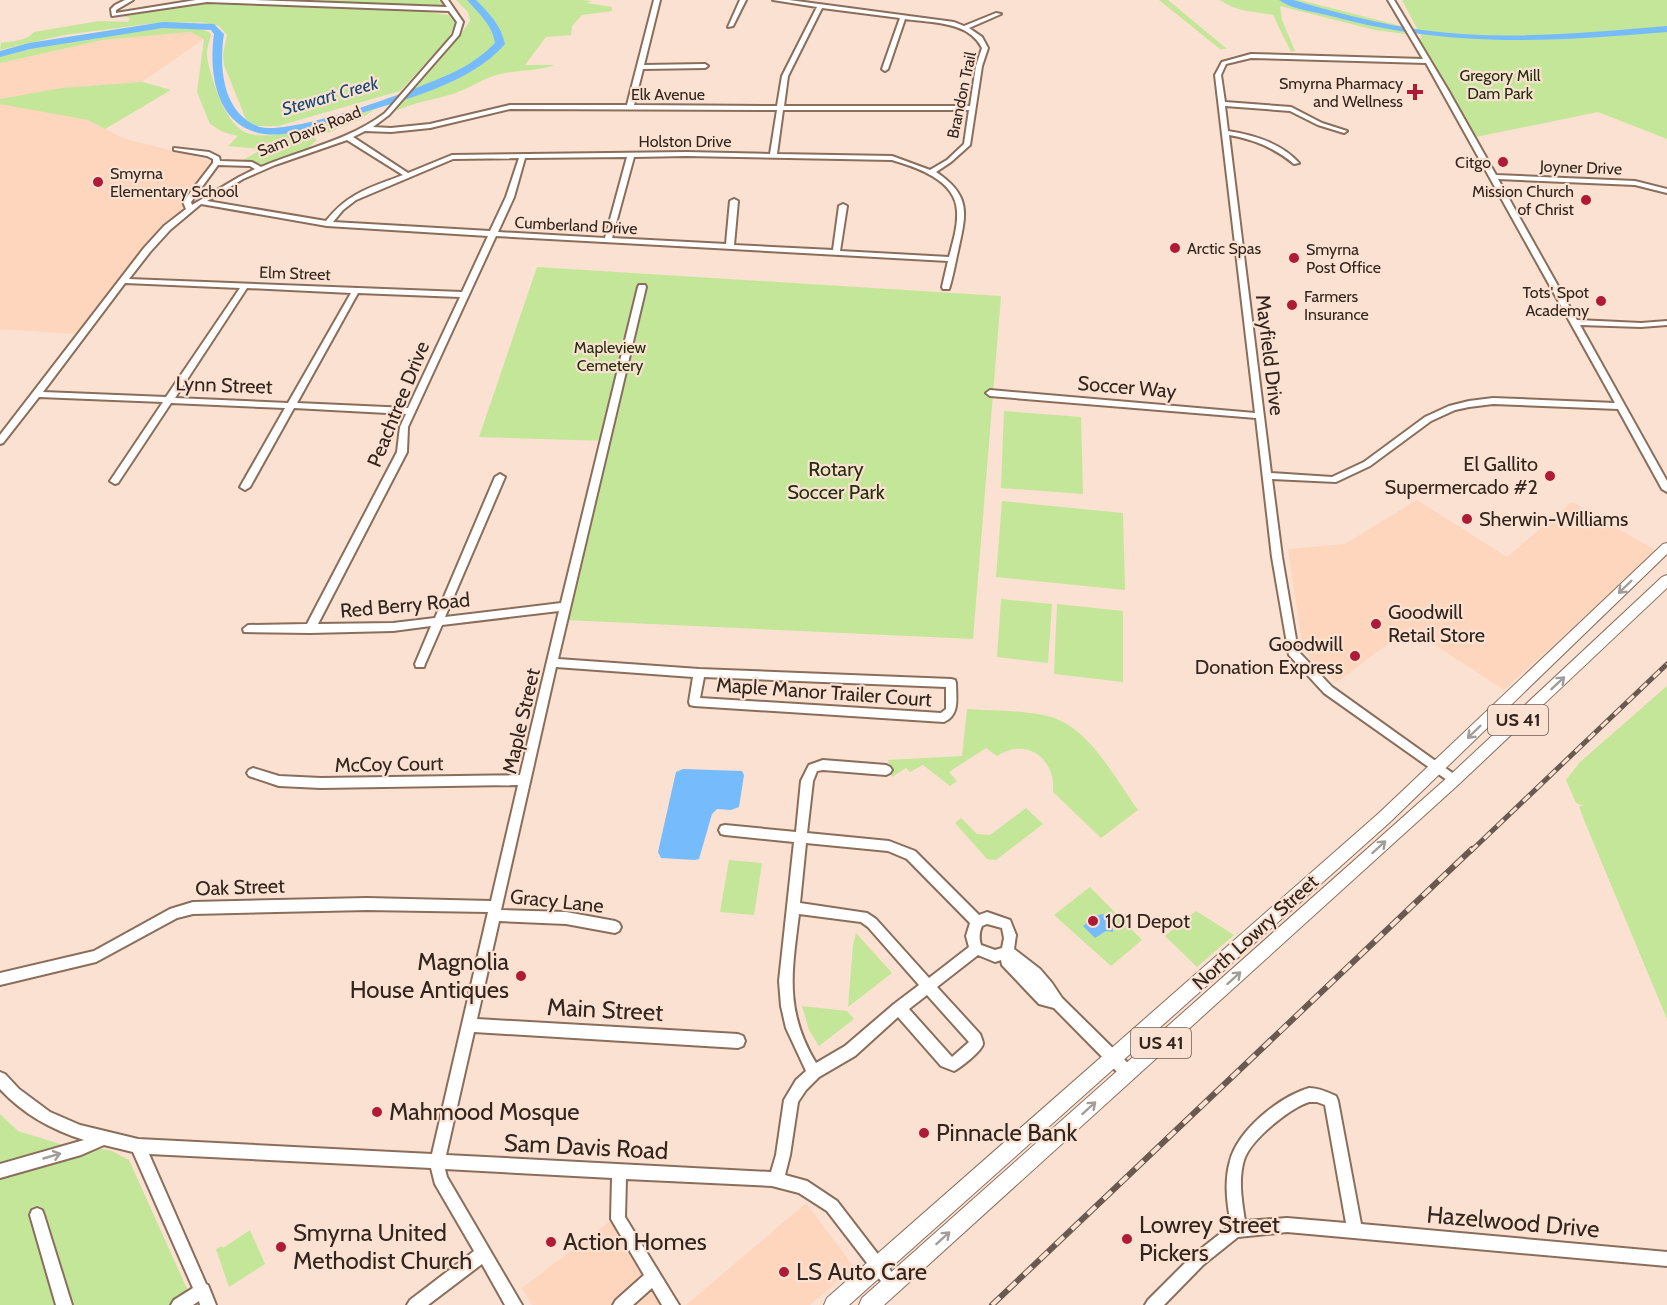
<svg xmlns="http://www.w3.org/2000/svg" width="1667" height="1305" viewBox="0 0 1667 1305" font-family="Cabin,sans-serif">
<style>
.built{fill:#fdd6bd}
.green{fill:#c4e699}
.water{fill:#76bcfc}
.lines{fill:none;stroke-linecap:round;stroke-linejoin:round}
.river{fill:#76bcfc;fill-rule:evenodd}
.minor-casing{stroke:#8a6e5b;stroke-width:4}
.major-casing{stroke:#8a6e5b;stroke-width:2}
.minor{fill:#fff;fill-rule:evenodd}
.major{fill:#fff;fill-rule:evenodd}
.rail-far1-casing{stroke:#69594f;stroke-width:5}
.rail-casing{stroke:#69594f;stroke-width:6}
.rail-far1{stroke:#fbe1d1;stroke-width:3;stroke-dasharray:9;stroke-linecap:butt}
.rail{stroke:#fbe1d1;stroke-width:4;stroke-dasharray:11;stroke-linecap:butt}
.oneway{stroke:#a29d99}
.poi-dot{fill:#af1b37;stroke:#fbe1d1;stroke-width:2}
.labels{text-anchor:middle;stroke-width:4.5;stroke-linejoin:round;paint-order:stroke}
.far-park-label{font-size:16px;fill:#212f0c;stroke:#fbe1d1}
.far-poi-label{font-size:16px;fill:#31251d;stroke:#fbe1d1;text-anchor:end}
.far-street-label{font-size:16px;fill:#31251d;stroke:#fbe1d1}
.far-water-label{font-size:18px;font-style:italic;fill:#164972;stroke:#fbe1d1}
.shield{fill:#fbe1d1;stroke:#6e5d53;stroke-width:1.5}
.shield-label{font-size:18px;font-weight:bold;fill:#31251d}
.street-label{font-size:20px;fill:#31251d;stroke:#fbe1d1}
.poi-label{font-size:20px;fill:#31251d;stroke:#fbe1d1;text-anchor:start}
.park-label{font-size:20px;fill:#212f0c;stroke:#fbe1d1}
.near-poi-label{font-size:24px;fill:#31251d;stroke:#fbe1d1;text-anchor:start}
.near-street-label{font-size:24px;fill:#31251d;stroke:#fbe1d1}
</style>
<rect width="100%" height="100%" fill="#fbe1d1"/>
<!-- built -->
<g class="built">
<polygon points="190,32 204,39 88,119 122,138 213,161 181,203 187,208 146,246 76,334 0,329 0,63 103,40"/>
<polygon points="1417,500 1507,557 1572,502 1657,551 1504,690 1409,628 1337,682 1310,658 1302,642 1288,549 1345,544"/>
<polygon points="806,1203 854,1267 810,1305 686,1305"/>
<polygon points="613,1219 680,1305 532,1305 522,1288"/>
</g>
<!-- green -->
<g class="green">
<path d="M206 0H439L444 6 428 7 426 12 449 15 455 23 448 39 400 91 278 126H255L247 122 224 65 223 54 227 35 219 26 199 22 148 24 64 35 0 50 1 43C12 41 27 41 34 32L99 21 128 22 130 18 122 16Z"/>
<path d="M456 0H582L592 1 587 3 612 7V11L582 15 572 26 571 35 546 37 525 65H555C538 71 519 70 500 74 483 78 469 89 453 94 433 100 414 102 396 111 419 80 448 54 470 21L468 12Z"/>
<polygon points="1159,0 1168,0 1227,49 1220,49"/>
<path d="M1220 0H1300L1401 26 1406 34 1375 30 1280 6 1282 20 1295 51 1291 52 1273 15C1256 12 1234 11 1220 0Z"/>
<polygon points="1402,0 1667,0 1667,139 1598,112 1471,138 1415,39 1422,38"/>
<path d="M175 27C187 27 202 26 211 34 210 40 206 50 207 57 211 78 225 125 247 133 264 139 285 133 302 129L317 140 305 150 260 166 241 161 263 149 228 146 238 136 223 132 210 124 197 92 204 39 190 32 103 40 0 63V56C58 41 116 32 175 27Z"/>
<polygon points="143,82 171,90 105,129 88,120 0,104 0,99 62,88"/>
<polygon points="384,103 359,120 327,133 319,123"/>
<polygon points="537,267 1001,296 973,639 566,620 608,441 479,437"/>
<polygon points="1004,411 1081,417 1083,494 1001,488"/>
<polygon points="1002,501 1123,513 1125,590 996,577"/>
<polygon points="1001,599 1052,604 1048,663 997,657"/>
<polygon points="1057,604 1123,611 1123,682 1054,674"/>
<polygon points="1667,686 1667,1019 1584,820 1579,806 1584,806 1576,803 1566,780 1580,762"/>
<path d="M967 709C992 711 1038 710 1059 720 1092 734 1117 781 1138 810L1101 838 1053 792C1056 758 1026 737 997 756L986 748 949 772 957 781 950 786 923 765 910 772 906 768 892 777 888 760 962 756Z"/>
<polygon points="1026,808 1043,824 996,860 987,859 955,823 961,818 977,834 990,835"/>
<polygon points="729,860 762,863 754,915 720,912"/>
<polygon points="1090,887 1142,940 1111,966 1054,915"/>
<polygon points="1196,911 1234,935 1197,967 1165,936"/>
<polygon points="856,933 892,973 848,1007 853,945"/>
<polygon points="802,1006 847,1011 854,1019 819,1046 809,1030"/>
<polygon points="0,1114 18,1131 70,1147 71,1158 92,1147 112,1151 129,1160 188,1291 185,1297 173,1305 0,1305"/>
<polygon points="250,1230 265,1264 229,1287 216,1249 222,1246 223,1248"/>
</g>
<!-- water -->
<g class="water">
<polygon points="683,769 742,771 744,775 739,807 731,810 717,809 712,814 699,859 695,860 661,858 658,852 676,772"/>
<polygon points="1103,914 1112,915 1113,932 1106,931 1095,938 1083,926 1095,916"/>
</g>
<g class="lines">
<!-- river -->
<g class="river">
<path d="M467 0H476C489 13 501 25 505 44 471 84 400 101 351 116 329 122 307 130 284 134 222 141 207 84 214 34L211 30 163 28 30 49 0 57V51L29 43 163 22 214 24 224 34C219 67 222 111 257 126 286 139 427 86 458 70 472 63 484 54 495 43 492 24 479 14 467 0Z"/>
<path d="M1279 0H1293C1335 12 1378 24 1422 30 1503 41 1585 33 1667 26V32C1546 42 1449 48 1331 16 1315 12 1291 9 1279 0Z"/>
</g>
<defs>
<g id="minor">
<path d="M125 0H133L116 10V13L196 0H254L447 7 442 0H448L463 22 459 35 389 115 373 127 391 128 430 124 510 105H627L654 0H660L644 65 705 64 708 66 705 68 643 69 634 105 777 106 782 76 817 7 773 0H789L954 22 964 26 996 13 1001 14 969 28 982 37 988 48 982 66 970 145 951 162 936 172C972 196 966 214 958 251 955 264 953 277 949 289H943L942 287 948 261 496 236 408 427 407 452 318 624 393 623 435 618 495 477 500 474 505 477 445 617 561 603 638 287 639 285H645L646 287 558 659 699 669 951 679 955 680 956 683C956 698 960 715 944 722L694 706 690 705 689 702 693 677 556 667 501 910 566 912 615 921 619 923 621 927 619 931 615 933 566 924 499 921 477 1019 738 1034 743 1036 745 1041 743 1046 738 1048 474 1032 446 1155 771 1172 776 1155 784 1100 796 1080 806 1071 786 1028 781 1006 779 981 794 842 725 835 721 834 719 830 721 826 725 825 796 832 801 781 809 765 823 760 886 765 890 767 892 770 890 773 886 775 823 770 817 771 813 781 807 833 889 841 915 851 979 915 987 912 1010 920 1016 935 1014 949 1040 969 1052 983 1062 998 1133 1068 1135 1073 1133 1078 1128 1080 1123 1078 1054 1008 1039 1004 1002 965 1001 960 995 962 978 955 937 987 980 1034C981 1037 983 1041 983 1044 982 1051 960 1068 954 1071L941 1066 898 1017 855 1056 819 1077 806 1090 798 1102 790 1155 785 1175 807 1181 837 1201 897 1279 900 1284 897 1289 892 1292 887 1289 827 1211 799 1193 772 1186 626 1179 625 1217 679 1305H662L652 1288 633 1305H613L616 1300 644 1275 611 1219 612 1178 445 1169 447 1177 522 1305H505L482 1264 428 1305H407L410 1300 474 1251 435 1184 431 1168 149 1154 206 1284 208 1285 216 1305H200L199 1301 193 1305H171L174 1300 193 1288 133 1152 104 1145 81 1155 0 1178V1164L84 1140C52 1130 23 1114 0 1089V1072L5 1074 19 1089 50 1112 80 1125 138 1139 432 1154 488 912 367 910 193 914 177 918 96 962 0 985V973L94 951 170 909 193 902 367 898 491 901 518 785 321 788 279 786 249 776 247 773 249 770 253 768 279 776 321 778 520 775 559 611 442 625 425 664 424 667H416L415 664 431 626 393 631 310 633 244 632 243 629 248 625 307 624 397 452 400 427 406 414 294 408 250 487 245 490 240 487 285 408 171 403 118 483 115 484 110 481 163 402 39 397 3 443 0 444V435L144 248 164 226 186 209 183 202 213 163V159L207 156 174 150V148L209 152 219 157 220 161 252 162 261 167C303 149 348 141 385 113L453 35 457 22 449 11 207 2 112 16 111 9 115 5ZM822 8 900 18 882 69 885 71 888 69 905 19C932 23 969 21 982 48L976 66 970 106H784L788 76ZM510 109 777 110 770 154 687 152 452 155 408 173 353 137 365 131 391 132 430 128ZM783 110H969L964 144 947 160 930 170 892 156 777 154ZM347 140 403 175C370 188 349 192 326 221L207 201 243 179 275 165ZM687 156 892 160C916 167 956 180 957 211 958 226 953 242 949 257L840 251 847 206 843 204 839 206 833 250 734 245 738 201 734 199 730 201 726 244 612 238 634 157ZM627 157 605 238 498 232 514 197 525 158ZM519 158 506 197 490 231 333 222 343 210 356 200 453 159ZM218 165 250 166 255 169 239 177 192 205 191 202ZM201 204 327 226 488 236 462 292 129 279 150 252 170 230ZM125 283 240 288 166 397 43 392ZM247 288 351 293 288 403 175 398ZM358 293 460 297 408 408 297 403ZM704 677 946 687V709L941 713 700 698ZM806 843 888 851 907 859 970 923 966 936 969 947 929 978 876 919 867 913 800 903ZM799 914 861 922 868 927 919 985 894 1004 845 1046 816 1063C784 1010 792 972 799 914ZM987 924 1002 928 1004 938 1002 948 995 950 981 945C979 938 979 933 982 926ZM927 995 969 1042 952 1057 909 1009Z"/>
<polygon points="740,0 746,0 733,26 728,27"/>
<path d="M1388 0H1394L1448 90 1496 175 1635 181 1667 189V193L1635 185 1498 179 1577 320 1641 323 1667 321V325L1641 327 1580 325 1667 481V492L1662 489 1618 409 1493 404 1469 407 1455 410 1431 421 1370 466 1336 482 1272 479 1282 557 1298 651 1332 687 1458 777 1460 780 1458 783 1454 785 1324 693 1289 655 1272 557 1256 418 990 396 986 393 990 390 1255 413 1215 75 1222 62 1251 54 1423 59ZM1251 58 1426 63 1615 403 1493 398 1469 401 1449 406 1425 417 1364 462 1332 477 1271 473 1229 135C1253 139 1275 148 1294 164L1299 163C1281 143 1254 135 1228 131L1225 106 1290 111 1318 125 1344 133 1347 131 1322 123 1291 107 1225 102 1221 75 1226 64Z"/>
<path d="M1309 1088C1319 1088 1327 1092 1336 1096L1338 1101 1361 1224 1667 1252V1266L1287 1232 1238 1237 1203 1265 1164 1305H1145L1148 1300 1193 1255 1231 1225C1227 1204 1224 1182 1230 1161 1238 1130 1279 1097 1309 1088ZM1309 1102H1317L1325 1105 1346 1223 1287 1218 1245 1221C1242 1202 1238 1180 1244 1160 1250 1140 1290 1108 1309 1102Z"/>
<polygon points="37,1208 42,1210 44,1215 72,1305 56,1305 30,1215 32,1210"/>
</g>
<g id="major">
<polygon points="1667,543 1667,554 1389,823 849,1305 824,1305 827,1298 1379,813 1663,544"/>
<polygon points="1667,575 1667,588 1459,784 884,1305 859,1305 862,1298 1449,776 1662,577"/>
</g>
</defs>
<!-- minor casing -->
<use href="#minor" class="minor-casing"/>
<!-- major casing -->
<use href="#major" class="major-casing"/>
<!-- minor -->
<use href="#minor" class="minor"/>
<!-- major -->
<use href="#major" class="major"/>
<defs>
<polyline id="rail-far1" points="1471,851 1667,664"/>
<polyline id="rail" points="992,1305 1472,849"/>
</defs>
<!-- rail-far1 casing -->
<use href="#rail-far1" class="rail-far1-casing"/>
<!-- rail casing -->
<use href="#rail" class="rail-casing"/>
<!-- rail-far1 -->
<use href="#rail-far1" class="rail-far1"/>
<!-- rail -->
<use href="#rail" class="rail"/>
</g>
<!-- one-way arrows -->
<defs><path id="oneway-shaft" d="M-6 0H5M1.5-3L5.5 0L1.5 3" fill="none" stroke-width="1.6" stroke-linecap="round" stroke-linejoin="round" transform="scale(1.5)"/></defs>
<g class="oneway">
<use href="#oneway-shaft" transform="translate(1625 587) rotate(136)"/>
<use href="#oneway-shaft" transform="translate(1558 683) rotate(-43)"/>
<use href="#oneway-shaft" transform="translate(1474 732) rotate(136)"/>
<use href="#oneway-shaft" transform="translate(1379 847) rotate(-42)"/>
<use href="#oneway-shaft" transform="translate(1234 978) rotate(-42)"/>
<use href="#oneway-shaft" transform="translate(1089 1108) rotate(-42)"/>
<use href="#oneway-shaft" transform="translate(52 1156) rotate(-16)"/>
<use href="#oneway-shaft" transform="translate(943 1238) rotate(-42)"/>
</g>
<!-- markers -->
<g class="poi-dot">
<path d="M1412 83h6v6h6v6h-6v6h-6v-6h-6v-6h6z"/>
<circle cx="1503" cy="162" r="6"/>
<circle cx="98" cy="182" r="6"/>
<circle cx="1586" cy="200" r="6"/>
<circle cx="1175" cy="248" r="6"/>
<circle cx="1294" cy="258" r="6"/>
<circle cx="1601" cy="301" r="6"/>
<circle cx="1292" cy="305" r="6"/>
<circle cx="1550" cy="476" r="6"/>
<circle cx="1467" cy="519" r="6"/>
<circle cx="1376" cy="624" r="6"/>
<circle cx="1355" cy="656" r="6"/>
<circle cx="1093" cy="921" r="6"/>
<circle cx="521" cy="976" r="6"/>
<circle cx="377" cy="1112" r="6"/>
<circle cx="924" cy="1133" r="6"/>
<circle cx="1127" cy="1239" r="6"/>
<circle cx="551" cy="1242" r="6"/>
<circle cx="281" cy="1247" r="6"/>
<circle cx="784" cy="1272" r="6"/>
</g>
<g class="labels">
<!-- far-park labels -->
<g class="far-park-label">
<text x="1500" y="81">Gregory Mill<tspan x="1500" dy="18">Dam Park</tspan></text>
<text x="610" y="353">Mapleview<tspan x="610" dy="18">Cemetery</tspan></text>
</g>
<!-- far-poi labels -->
<g class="far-poi-label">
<text x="1403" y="89">Smyrna Pharmacy<tspan x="1403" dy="18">and Wellness</tspan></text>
<text x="1491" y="168">Citgo</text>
<text x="110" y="179" text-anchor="start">Smyrna<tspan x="110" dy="18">Elementary School</tspan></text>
<text x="1574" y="197">Mission Church<tspan x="1574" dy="18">of Christ</tspan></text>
<text x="1187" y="254" text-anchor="start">Arctic Spas</text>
<text x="1306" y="255" text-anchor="start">Smyrna<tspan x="1306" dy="18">Post Office</tspan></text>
<text x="1589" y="298">Tots' Spot<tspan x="1589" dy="18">Academy</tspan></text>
<text x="1304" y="302" text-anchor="start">Farmers<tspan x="1304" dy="18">Insurance</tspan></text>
</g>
<!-- far-street labels -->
<g class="far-street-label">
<text x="668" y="100">Elk Avenue</text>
<text transform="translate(961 95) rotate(-78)" y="6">Brandon Trail</text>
<text transform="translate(309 131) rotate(-22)" y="6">Sam Davis Road</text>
<text x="685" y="147">Holston Drive</text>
<text transform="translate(1581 167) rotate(2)" y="6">Joyner Drive</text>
<text transform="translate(576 225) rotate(3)" y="6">Cumberland Drive</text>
<text transform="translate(295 273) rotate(2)" y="6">Elm Street</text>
</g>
<!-- far-water labels -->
<g class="far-water-label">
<text transform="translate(330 96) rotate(-16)" y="6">Stewart Creek</text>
</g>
<!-- shield labels -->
<g class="shield">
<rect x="1488" y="705" width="60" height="30" rx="4.5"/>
<rect x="1131" y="1028" width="60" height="30" rx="4.5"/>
</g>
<g class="shield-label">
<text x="1518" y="726">US 41</text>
<text x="1161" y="1049">US 41</text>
</g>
<!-- street labels -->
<g class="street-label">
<text transform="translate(1270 355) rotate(83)" y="7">Mayfield Drive</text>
<text transform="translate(224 385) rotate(2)" y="7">Lynn Street</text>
<text transform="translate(1127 387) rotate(5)" y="7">Soccer Way</text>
<text transform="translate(398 404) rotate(-68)" y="7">Peachtree Drive</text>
<text transform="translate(405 605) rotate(-5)" y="7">Red Berry Road</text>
<text transform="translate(824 692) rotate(4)" y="7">Maple Manor Trailer Court</text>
<text transform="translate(521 721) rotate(-77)" y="7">Maple Street</text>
<text transform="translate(389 764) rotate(-1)" y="7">McCoy Court</text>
<text transform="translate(240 887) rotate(-2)" y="7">Oak Street</text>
<text transform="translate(557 901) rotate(6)" y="7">Gracy Lane</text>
<text transform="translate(1255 932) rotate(-42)" y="7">North Lowry Street</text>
</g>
<!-- poi labels -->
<g class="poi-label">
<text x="1538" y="471" text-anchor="end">El Gallito<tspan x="1538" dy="23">Supermercado #2</tspan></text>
<text x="1479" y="526">Sherwin-Williams</text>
<text x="1388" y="619">Goodwill<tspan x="1388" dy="23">Retail Store</tspan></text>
<text x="1343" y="651" text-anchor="end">Goodwill<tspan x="1343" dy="23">Donation Express</tspan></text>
<text x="1105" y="928">101 Depot</text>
</g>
<!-- park labels -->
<g class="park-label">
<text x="836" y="476">Rotary<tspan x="836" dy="23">Soccer Park</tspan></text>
</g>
<!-- near-poi labels -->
<g class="near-poi-label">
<text x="509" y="970" text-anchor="end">Magnolia<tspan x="509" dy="28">House Antiques</tspan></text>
<text x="389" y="1120">Mahmood Mosque</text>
<text x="936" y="1141">Pinnacle Bank</text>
<text x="1139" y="1233">Lowrey Street<tspan x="1139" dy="28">Pickers</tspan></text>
<text x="293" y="1241">Smyrna United<tspan x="293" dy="28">Methodist Church</tspan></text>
<text x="563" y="1250">Action Homes</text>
<text x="796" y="1280">LS Auto Care</text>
</g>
<!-- near-street labels -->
<g class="near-street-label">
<text transform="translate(605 1010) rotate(3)" y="8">Main Street</text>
<text transform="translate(586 1147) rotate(3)" y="8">Sam Davis Road</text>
<text transform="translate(1513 1222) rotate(5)" y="8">Hazelwood Drive</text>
</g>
</g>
</svg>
